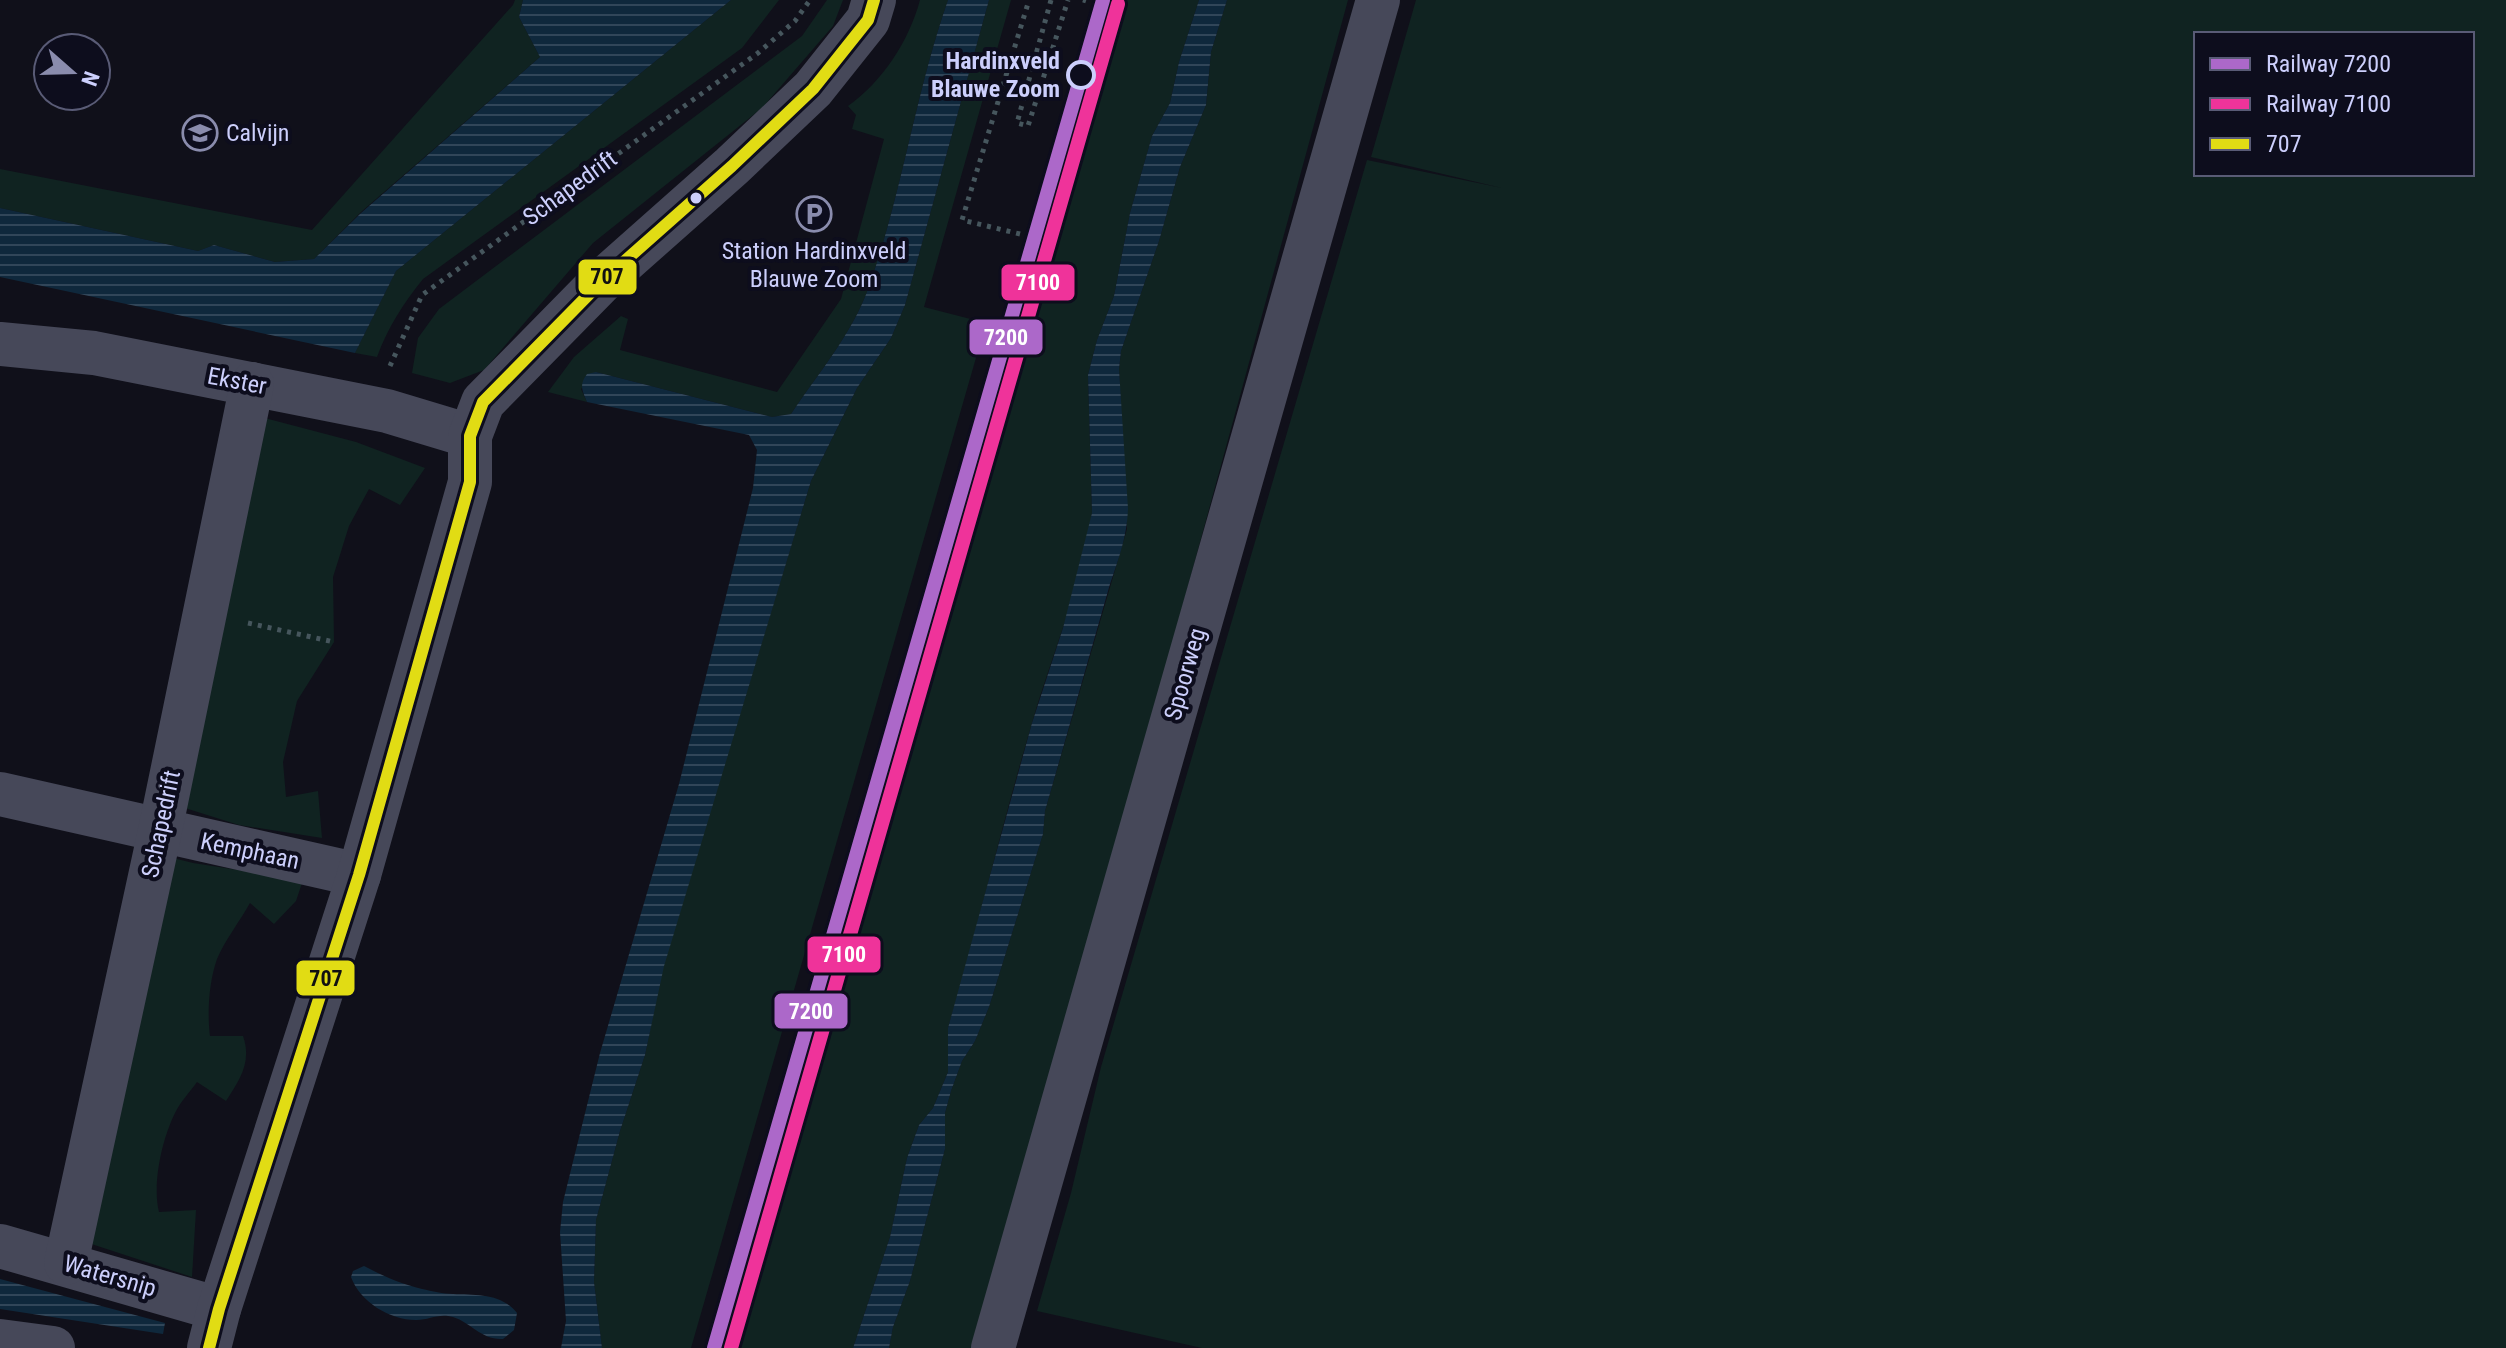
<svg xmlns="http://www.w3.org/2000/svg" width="2506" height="1348" viewBox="0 0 2506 1348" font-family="'Roboto Condensed',sans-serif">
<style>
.green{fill:#102321;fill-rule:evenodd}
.water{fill:url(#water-rules)}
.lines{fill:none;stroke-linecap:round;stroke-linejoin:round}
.path{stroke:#46565d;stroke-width:5;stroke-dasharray:4 6;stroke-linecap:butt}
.minor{stroke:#464859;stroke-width:44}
.bus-1-casing{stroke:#0d0d1d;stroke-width:18}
.bus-1{stroke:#e1dc14;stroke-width:12}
.rail-1-casing{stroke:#0d0d1d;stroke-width:20}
.rail-2-casing{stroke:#0d0d1d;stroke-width:20}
.rail-1{stroke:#ac68c9;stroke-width:14}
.rail-2{stroke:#ef339a;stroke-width:14}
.stop-dot{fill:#0d0d1d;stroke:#cccffc;stroke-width:4}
.bus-dot{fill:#cccffc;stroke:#0d0d1d;stroke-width:3}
.labels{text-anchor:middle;stroke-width:8;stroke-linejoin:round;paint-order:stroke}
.stop-label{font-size:24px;font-weight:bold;fill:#cccffc;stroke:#0d0d1d;text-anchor:end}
.poi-label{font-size:24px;fill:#cccffc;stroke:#0d0d1d;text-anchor:start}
.street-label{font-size:24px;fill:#cccffc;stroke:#0d0d1d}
.line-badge{stroke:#0d0d1d;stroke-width:3}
.badge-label{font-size:22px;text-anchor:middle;font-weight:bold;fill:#fff}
.pale-badge-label{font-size:22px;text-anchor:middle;font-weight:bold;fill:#111}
</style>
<defs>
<pattern id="water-rules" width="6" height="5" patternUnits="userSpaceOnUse" patternTransform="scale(2)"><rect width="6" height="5" fill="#0f283c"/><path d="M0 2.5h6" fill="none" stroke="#314659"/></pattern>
</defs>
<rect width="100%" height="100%" fill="#10101a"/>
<!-- green -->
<g class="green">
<polygon points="515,0 523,0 519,17 540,57 361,212 314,259 275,262 214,245 198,251 0,208 0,169 312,230 513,5"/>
<path d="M731 0H779L742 48 423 279C403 304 388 327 377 357L355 353 396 271Z"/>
<polygon points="827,0 843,0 833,26 762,108 593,243 484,370 450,383 412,373 418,338 439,309 802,36"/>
<path d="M920 0H948C915 94 902 195 868 289 852 334 817 375 791 414L772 417 596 372 581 389 587 402 548 392 574 357 621 316 628 319 620 350 777 392 841 299 884 139 852 129 856 115 848 106C883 81 909 41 920 0Z"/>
<polygon points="989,0 1011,0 924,307 986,323 691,1348 602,1348 594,1282 596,1220 620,1131 645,1055 663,966 811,481 857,388 891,338 905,305"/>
<path d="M1124 0H1199L1179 62 1170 103 1152 136 1130 213 1114 296 1097 340 1088 375 1092 513C1082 585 1052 654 1032 723 1002 824 978 927 948 1028V1072L933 1108 919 1125 907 1158 890 1237 853 1348H735Z"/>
<polygon points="1227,0 1348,0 980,1348 889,1348 893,1327 910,1281 945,1149 945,1113 951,1091 962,1061 975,1041 989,1007 1043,834 1045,811 1127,529 1119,369 1121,351 1159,241 1180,167 1206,105 1211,52"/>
<path d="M1416 0H2506V1348H1202L1037 1311 1071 1193 1101 1067 1367 160 1502 188 1371 157ZM2196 34H2472V174H2196Z"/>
<polygon points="257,416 356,442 425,468 400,505 369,489 349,526 333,577 334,642 297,701 283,762 286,797 318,791 322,838 239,825 169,803"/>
<path d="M145 851 193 863 303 880 296 901 274 924 250 903C240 921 225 940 217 959 209 982 207 1012 210 1036H243C252 1062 240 1079 226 1101L197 1082C190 1092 180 1102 175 1113 162 1139 152 1184 159 1212L196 1210 192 1277 58 1233Z"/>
</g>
<!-- water -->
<g class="water">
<polygon points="523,0 731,0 396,271 355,353 0,277 0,208 198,251 214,245 275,262 314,259 361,213 540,57 519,17"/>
<path d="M948 0H989L905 305 891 338 857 388 811 481 664 966 645 1055 620 1131 596 1220 594 1282 602 1348H561L566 1321 560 1232 563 1202 600 1053 679 784 753 488 757 450 749 435 587 402C582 390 579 385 587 374L596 372 772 417 791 414C817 375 852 334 868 289 902 195 915 94 948 0Z"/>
<path d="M1199 0H1227L1211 52 1206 105 1180 167 1159 241 1121 351 1119 369 1128 509C1127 536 1119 558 1110 584L1045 811 1043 834 989 1007 975 1041 962 1061 951 1091 945 1113V1149L910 1281 893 1327 889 1348H853L890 1237 907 1158 919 1125 933 1108 948 1072V1028L1032 723 1063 628 1092 513 1088 375 1097 340 1114 296 1130 213 1152 136 1170 103 1179 62Z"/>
<path d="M364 1266C383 1276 401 1284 422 1289 432 1291 443 1294 453 1294 476 1295 501 1293 517 1313L514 1330 503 1339C481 1340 472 1323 453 1317 438 1313 430 1320 416 1320 390 1320 360 1302 351 1277L353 1271Z"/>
<polygon points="0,1279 165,1323 163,1334 0,1309"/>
</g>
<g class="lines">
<!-- path -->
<g class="path">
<polyline points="1051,0 1017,123 1028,126 1068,0"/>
<polyline points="1083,0 1086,1"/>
<polyline points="1020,234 962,220 1029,0"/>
<polyline points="390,366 422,295 758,53 795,21 810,0"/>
<polyline points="248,623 334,642"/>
</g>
<!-- minor -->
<g class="minor">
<polyline points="0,344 94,353 387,411 470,436"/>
<polyline points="0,794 359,875"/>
<polyline points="0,1246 219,1309"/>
<polyline points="66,1263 160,831 252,384"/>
<polyline points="0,1341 53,1348"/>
<polyline points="209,1348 219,1309 359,875 470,482 470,436 483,402 600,283 732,166 813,89 868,20 874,0"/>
<polyline points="993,1348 1378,0"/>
</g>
<defs>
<polyline id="bus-1" points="209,1348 219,1309 359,875 470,482 470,436 483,402 600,283 732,166 813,89 868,20 874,0"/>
</defs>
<!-- bus-1 casing -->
<use href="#bus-1" class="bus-1-casing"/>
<!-- bus-1 -->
<use href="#bus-1" class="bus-1"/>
<defs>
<polyline id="rail-1" points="714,1348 1103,0"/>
<polyline id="rail-2" points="731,1348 1118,4"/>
</defs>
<!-- rail-1 casing -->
<use href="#rail-1" class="rail-1-casing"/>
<!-- rail-2 casing -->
<use href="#rail-2" class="rail-2-casing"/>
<!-- rail-1 -->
<use href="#rail-1" class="rail-1"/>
<!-- rail-2 -->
<use href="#rail-2" class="rail-2"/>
</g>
<!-- icons -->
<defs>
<symbol id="school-ring" viewBox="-11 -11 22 22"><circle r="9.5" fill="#0d0d1d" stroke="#8a8cad" stroke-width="1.5"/><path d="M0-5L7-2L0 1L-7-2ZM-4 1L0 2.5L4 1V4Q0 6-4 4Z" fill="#8a8cad"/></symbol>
<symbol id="parking-ring" viewBox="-11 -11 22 22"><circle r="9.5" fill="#0d0d1d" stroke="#8a8cad" stroke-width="1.5"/><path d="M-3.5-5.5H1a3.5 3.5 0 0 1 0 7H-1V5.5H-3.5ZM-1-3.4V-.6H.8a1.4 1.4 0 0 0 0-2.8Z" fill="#8a8cad"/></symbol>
</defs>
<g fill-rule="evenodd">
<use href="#school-ring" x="180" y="113" width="40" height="40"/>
<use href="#parking-ring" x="794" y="194" width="40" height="40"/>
</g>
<!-- markers -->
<circle class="stop-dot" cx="1081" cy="75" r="13"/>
<circle class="bus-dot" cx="696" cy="198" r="7"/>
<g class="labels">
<!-- stop labels -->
<g class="stop-label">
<text x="1060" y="69">Hardinxveld<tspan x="1060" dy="28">Blauwe Zoom</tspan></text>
</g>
<!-- poi labels -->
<g class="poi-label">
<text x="226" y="141">Calvijn</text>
<text x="814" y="259" text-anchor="middle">Station Hardinxveld<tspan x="814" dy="28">Blauwe Zoom</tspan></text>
</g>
<!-- street labels -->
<g class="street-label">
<text transform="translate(570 188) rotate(-36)" y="8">Schapedrift</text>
<text transform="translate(237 381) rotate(11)" y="8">Ekster</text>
<text transform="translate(1185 674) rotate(-74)" y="8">Spoorweg</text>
<text transform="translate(161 824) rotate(-78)" y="8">Schapedrift</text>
<text transform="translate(250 851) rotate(12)" y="8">Kemphaan</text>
<text transform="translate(110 1276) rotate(16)" y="8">Watersnip</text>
</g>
</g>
<g class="line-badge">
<rect x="577" y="258" width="61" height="38" rx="8" fill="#e1dc14"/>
<rect x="1000" y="263" width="76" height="39" rx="8" fill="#ef339a"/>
<rect x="968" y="318" width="76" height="38" rx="8" fill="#ac68c9"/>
<rect x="806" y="935" width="76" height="39" rx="8" fill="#ef339a"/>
<rect x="295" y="959" width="61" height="38" rx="8" fill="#e1dc14"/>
<rect x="773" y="992" width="76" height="38" rx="8" fill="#ac68c9"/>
</g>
<g class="badge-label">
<text x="1038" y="290">7100</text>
<text x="1006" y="345">7200</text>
<text x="844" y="962">7100</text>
<text x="811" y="1019">7200</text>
</g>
<g class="pale-badge-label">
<text x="607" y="284">707</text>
<text x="326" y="986">707</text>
</g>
<!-- legend -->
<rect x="2194" y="32" width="280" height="144" fill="#0d0d1d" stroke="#595b76" stroke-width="2"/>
<rect x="2210" y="58" width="40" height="12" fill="#ac68c9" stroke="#595b76" stroke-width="2"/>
<text x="2266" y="72" font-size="24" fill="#cccffc">Railway 7200</text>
<rect x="2210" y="98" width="40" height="12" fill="#ef339a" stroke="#595b76" stroke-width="2"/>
<text x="2266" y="112" font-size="24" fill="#cccffc">Railway 7100</text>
<rect x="2210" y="138" width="40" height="12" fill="#e1dc14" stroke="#595b76" stroke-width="2"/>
<text x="2266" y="152" font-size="24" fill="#cccffc">707</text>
<!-- north arrow -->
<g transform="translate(72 72) rotate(110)"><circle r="38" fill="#0d0d1d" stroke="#595b76" stroke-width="2"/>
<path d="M0-6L14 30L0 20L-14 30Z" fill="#8a8cad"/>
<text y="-12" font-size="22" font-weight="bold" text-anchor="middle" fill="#cccffc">N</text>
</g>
</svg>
